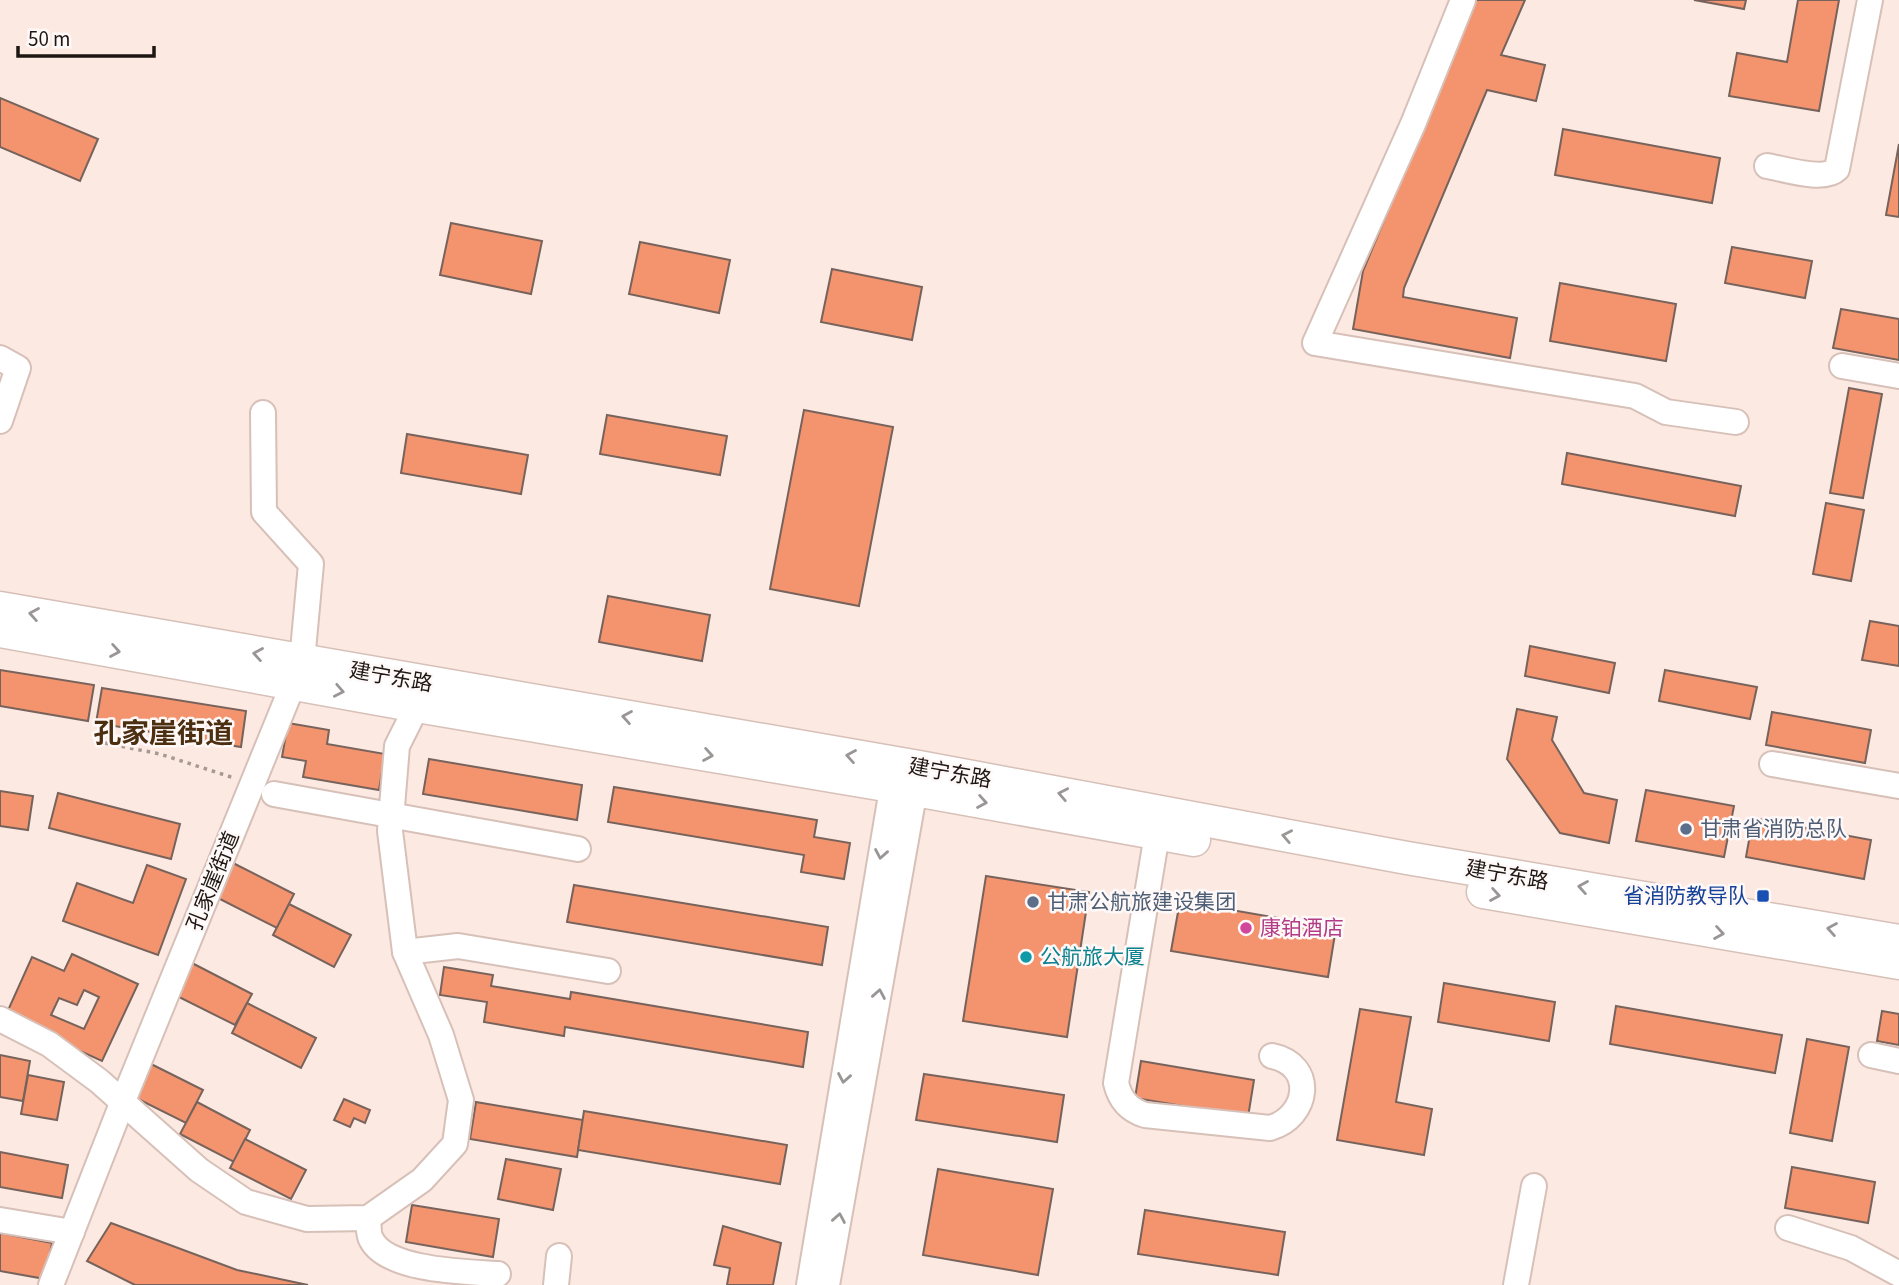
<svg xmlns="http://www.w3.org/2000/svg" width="1899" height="1285" viewBox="0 0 1899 1285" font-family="'Source Sans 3','Noto Sans SC',sans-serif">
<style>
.building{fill:#f4946e;stroke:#77635b;stroke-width:2;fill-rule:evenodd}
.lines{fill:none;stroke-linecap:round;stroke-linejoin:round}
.minor-casing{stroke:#d7c0b8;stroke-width:28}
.major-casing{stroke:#d7c0b8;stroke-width:35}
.path{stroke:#a69892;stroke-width:3.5;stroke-dasharray:3.5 5;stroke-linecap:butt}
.minor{stroke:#fff;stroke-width:24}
.major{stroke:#fff;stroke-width:32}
.oneway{stroke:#9a9695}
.service-dot{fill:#5c6f8a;stroke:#fef9f8;stroke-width:2.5}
.transit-dot{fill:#1a4fb4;stroke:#fef9f8;stroke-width:2.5}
.hotel-dot{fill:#d1479c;stroke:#fef9f8;stroke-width:2.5}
.culture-dot{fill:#0f9aa8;stroke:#fef9f8;stroke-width:2.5}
.labels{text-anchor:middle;stroke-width:5;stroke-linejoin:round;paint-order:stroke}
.street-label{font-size:21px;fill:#1e1613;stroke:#fef9f8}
.service-label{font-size:21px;fill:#4e5e75;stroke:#fef9f8;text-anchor:start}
.transit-label{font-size:21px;fill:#164399;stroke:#fef9f8;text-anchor:end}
.hotel-label{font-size:21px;fill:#b23c85;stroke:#fef9f8;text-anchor:start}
.culture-label{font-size:21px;fill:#0d838f;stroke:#fef9f8;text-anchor:start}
.district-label{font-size:28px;font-weight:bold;fill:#4b2f10;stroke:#fef9f8}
</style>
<rect width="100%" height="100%" fill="#fce9e2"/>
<!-- building -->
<g class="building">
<polygon points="1476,0 1525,0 1501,55 1545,65 1536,101 1487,90 1404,288 1403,297 1517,318 1510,358 1353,329 1363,271"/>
<polygon points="1694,0 1746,0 1744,9"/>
<polygon points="1798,0 1839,0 1819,111 1729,96 1737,53 1787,62"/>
<polygon points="0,98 98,139 80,181 0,147"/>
<polygon points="1563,129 1720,158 1712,203 1555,175"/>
<polygon points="1899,144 1899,217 1886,215"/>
<polygon points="451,223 542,241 531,294 440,275"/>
<polygon points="640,242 730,260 719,313 629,294"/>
<polygon points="1732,247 1812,261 1805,298 1725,283"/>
<polygon points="832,269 922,287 912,340 821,322"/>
<polygon points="1560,283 1676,304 1666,361 1550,341"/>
<polygon points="1841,309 1899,319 1899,360 1833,348"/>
<polygon points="1849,388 1882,394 1863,498 1830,493"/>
<polygon points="804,410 893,427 859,606 770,589"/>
<polygon points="607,415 727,436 720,475 600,454"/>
<polygon points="407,434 528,455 521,494 401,473"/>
<polygon points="1567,453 1741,486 1735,516 1562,484"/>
<polygon points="1826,503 1864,510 1851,581 1813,574"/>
<polygon points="608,596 710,615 702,661 599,642"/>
<polygon points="1870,621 1899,626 1899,666 1862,660"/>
<polygon points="1530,646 1615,663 1609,693 1525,676"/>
<polygon points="0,670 94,685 88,721 0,706"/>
<polygon points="1665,670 1757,687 1750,719 1659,701"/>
<polygon points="102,688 246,711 241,747 96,723"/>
<polygon points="1517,709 1557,717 1552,740 1584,793 1617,800 1609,843 1560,833 1507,759"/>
<polygon points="1772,712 1871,730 1865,763 1766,745"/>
<polygon points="288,723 329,730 327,744 385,754 379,790 303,777 306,761 282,757"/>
<polygon points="429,759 582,785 577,820 423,794"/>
<polygon points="614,787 817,820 814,837 850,843 844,879 801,872 804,855 608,822"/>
<polygon points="1646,790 1734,806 1724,857 1636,841"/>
<polygon points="0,791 33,796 28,830 0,826"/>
<polygon points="58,793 180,824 171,859 49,828"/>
<polygon points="1753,818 1871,840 1864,879 1746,857"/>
<polygon points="233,863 294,894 277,928 216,897"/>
<polygon points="147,865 186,879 158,955 63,921 77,883 133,903"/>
<polygon points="986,876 1089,892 1067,1037 963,1021"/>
<polygon points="574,885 828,927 822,965 567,922"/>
<polygon points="1180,901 1336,928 1328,977 1171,951"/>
<polygon points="289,904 351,935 334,967 273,935"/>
<path d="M72 954 138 984 102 1061 5 1017 32 957 64 971ZM84 990 99 997 84 1029 51 1015 59 998 77 1005Z"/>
<polygon points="190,962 252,994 235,1025 173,994"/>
<polygon points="444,967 493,975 491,986 570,999 571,992 808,1032 803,1067 565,1027 564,1036 484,1022 487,1002 440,995"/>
<polygon points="1444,983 1555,1002 1549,1041 1438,1022"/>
<polygon points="247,1003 316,1038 301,1068 232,1033"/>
<polygon points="1616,1006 1782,1035 1775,1073 1610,1044"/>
<polygon points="1360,1009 1411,1017 1396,1102 1432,1109 1424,1155 1337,1140"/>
<polygon points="1882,1011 1899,1014 1899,1045 1877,1041"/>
<polygon points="1807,1039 1849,1047 1832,1141 1790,1133"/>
<polygon points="0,1055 30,1061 23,1101 0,1097"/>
<polygon points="1141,1061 1254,1080 1248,1117 1135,1098"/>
<polygon points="147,1062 203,1090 186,1123 130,1095"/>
<polygon points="924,1074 1064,1095 1057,1142 916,1120"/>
<polygon points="28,1075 64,1082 57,1120 21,1114"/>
<polygon points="344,1099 370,1110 365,1123 354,1118 350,1127 334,1120"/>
<polygon points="197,1102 250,1130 234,1162 180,1134"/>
<polygon points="476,1102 583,1120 577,1157 470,1139"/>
<polygon points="584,1111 787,1145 780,1184 578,1150"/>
<polygon points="245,1139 306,1170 291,1199 230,1168"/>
<polygon points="0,1152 68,1165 62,1198 0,1187"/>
<polygon points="506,1159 561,1169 553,1210 498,1199"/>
<polygon points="1792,1167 1875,1182 1868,1223 1785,1208"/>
<polygon points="938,1169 1053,1189 1038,1275 923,1255"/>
<polygon points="412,1205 499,1219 493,1257 406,1242"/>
<polygon points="1145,1210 1285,1232 1278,1275 1138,1254"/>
<polygon points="111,1223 237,1270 308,1285 135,1285 87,1261"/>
<polygon points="723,1226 781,1243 773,1285 727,1285 730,1268 714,1265"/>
<polygon points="0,1233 52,1243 45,1279 0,1271"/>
</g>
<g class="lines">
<defs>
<g id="minor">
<polyline points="1463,0 1413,124 1315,343 1635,396 1666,412 1736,422"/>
<path d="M1767 166C1785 169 1824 182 1837 169L1870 0"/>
<polyline points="0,358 18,368 0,421"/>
<polyline points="1842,366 1899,376"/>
<polyline points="1772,764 1899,786"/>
<polyline points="274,794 578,849"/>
<path d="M1157 834 1116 1083C1120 1100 1129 1110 1145 1115L1270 1128C1309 1117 1316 1065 1272 1056"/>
<polyline points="405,952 458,946 608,971"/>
<polyline points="0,1019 49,1044 99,1081 199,1170 246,1202 307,1219 368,1218 422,1180 455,1144 461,1100 441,1035 405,952 390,831 397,746 417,706"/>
<polyline points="1871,1055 1899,1061"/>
<path d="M368 1218C369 1224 368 1234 371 1239 386 1271 467 1272 498 1274"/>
<polyline points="0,1220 72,1232"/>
<polyline points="1788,1228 1851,1248 1899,1274"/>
<polyline points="51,1285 123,1101 294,682 302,661 311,564 264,512 263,413"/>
<polyline points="556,1285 559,1256"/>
<polyline points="809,1285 895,771"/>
<polyline points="827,1285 918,772"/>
<polyline points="1516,1285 1534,1186"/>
</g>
<g id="major">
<polyline points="0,608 919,767 1407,858 1899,941"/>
<polyline points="0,631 417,706 915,790 1194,840"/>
<polyline points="1483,892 1899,963"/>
</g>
</defs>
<!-- minor casing -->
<use href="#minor" class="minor-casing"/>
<!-- major casing -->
<use href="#major" class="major-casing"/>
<!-- path -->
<polyline class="path" points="105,743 160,754 234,778"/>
<!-- minor -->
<use href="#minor" class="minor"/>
<!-- major -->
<use href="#major" class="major"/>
</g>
<!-- one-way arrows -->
<defs><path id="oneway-chevron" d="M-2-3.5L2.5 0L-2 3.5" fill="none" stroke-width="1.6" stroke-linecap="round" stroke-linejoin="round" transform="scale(1.75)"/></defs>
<g class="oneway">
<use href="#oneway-chevron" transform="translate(34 614) rotate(-170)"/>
<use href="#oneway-chevron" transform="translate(115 651) rotate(10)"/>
<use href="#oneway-chevron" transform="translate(258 654) rotate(-170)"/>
<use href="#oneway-chevron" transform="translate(339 691) rotate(11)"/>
<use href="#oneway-chevron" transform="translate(627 717) rotate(-170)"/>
<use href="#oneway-chevron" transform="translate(708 755) rotate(10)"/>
<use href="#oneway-chevron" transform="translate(851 756) rotate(-170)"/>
<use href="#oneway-chevron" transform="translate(1063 794) rotate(-169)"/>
<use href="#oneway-chevron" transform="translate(982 802) rotate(10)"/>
<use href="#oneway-chevron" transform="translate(1287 836) rotate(-169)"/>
<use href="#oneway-chevron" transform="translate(881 854) rotate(100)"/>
<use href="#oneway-chevron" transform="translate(1583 887) rotate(-170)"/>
<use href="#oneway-chevron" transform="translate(1495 895) rotate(10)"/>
<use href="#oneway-chevron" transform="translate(1832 929) rotate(-170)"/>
<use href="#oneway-chevron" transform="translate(1719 933) rotate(9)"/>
<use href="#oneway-chevron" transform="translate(879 994) rotate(-80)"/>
<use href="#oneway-chevron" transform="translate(844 1078) rotate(100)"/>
<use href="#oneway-chevron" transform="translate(839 1218) rotate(-80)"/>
</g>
<!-- markers -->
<g class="service-dot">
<circle cx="1686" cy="829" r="7"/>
<circle cx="1033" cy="902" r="7"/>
</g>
<rect class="transit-dot" x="1756" y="889" width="14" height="14" rx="3.5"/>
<circle class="hotel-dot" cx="1246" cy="928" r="7"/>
<circle class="culture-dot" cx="1026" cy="957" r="7"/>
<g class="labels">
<!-- street labels -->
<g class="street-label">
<text transform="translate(391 677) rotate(10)" y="7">建宁东路</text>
<text transform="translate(950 773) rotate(10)" y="7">建宁东路</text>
<text transform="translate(1507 875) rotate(10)" y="7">建宁东路</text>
<text transform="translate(213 881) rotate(-68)" y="7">孔家崖街道</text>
</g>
<!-- service labels -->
<g class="service-label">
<text x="1700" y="836">甘肃省消防总队</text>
<text x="1047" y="909">甘肃公航旅建设集团</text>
</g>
<!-- transit labels -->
<g class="transit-label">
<text x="1749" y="903">省消防教导队</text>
</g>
<!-- hotel labels -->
<g class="hotel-label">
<text x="1260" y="935">康铂酒店</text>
</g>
<!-- culture labels -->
<g class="culture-label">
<text x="1040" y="964">公航旅大厦</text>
</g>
<!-- district labels -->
<g class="district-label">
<text x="163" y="743">孔家崖街道</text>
</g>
</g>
<!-- scale -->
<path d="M18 46v10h136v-10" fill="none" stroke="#1e1613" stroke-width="3.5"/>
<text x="28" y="46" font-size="21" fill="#1e1613" stroke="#fef9f8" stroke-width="5" paint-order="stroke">50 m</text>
</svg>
